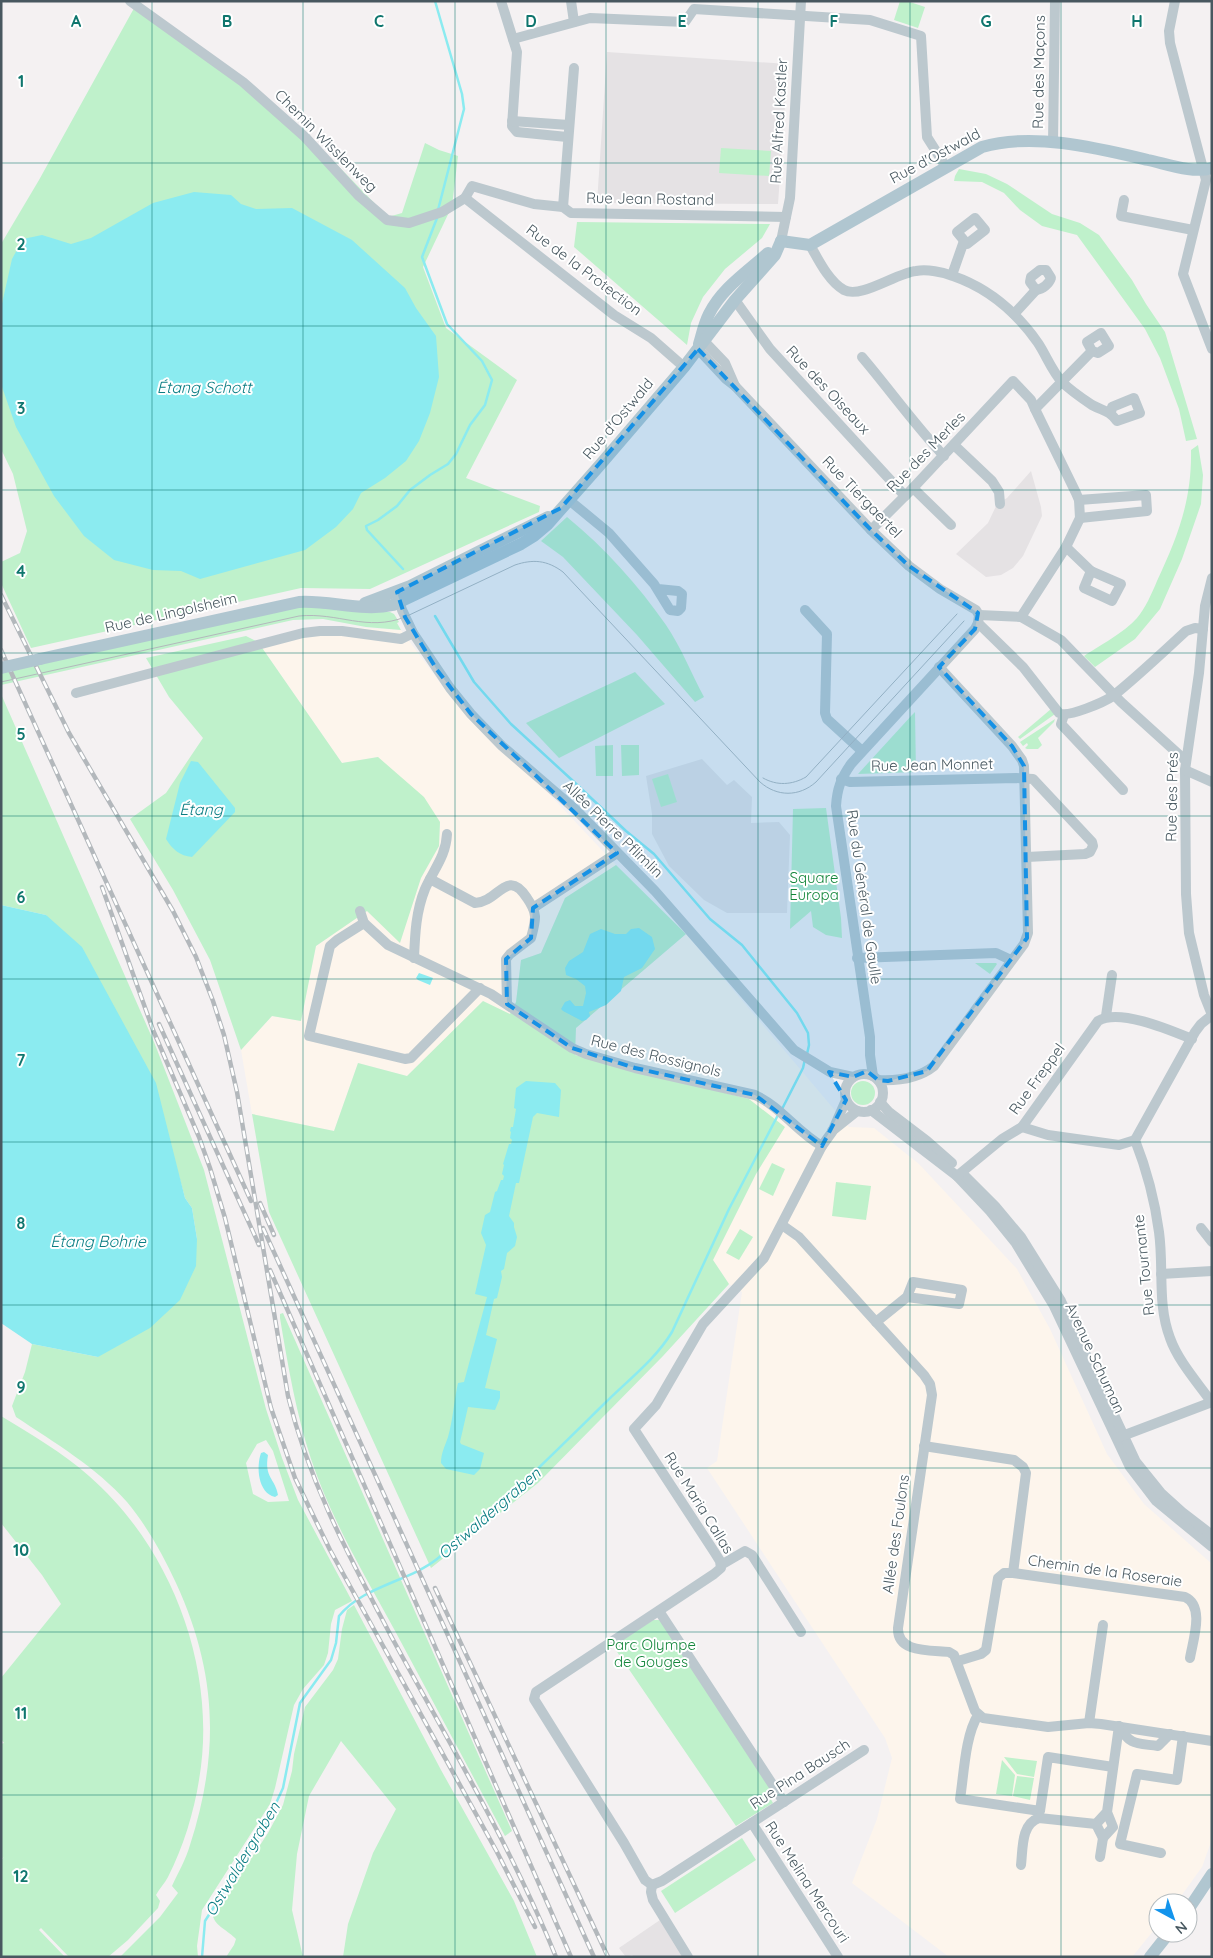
<svg xmlns="http://www.w3.org/2000/svg" width="1213" height="1958" viewBox="0 0 1213 1958" font-family="Quicksand,sans-serif">
<style>
.commercial{fill:#fdf5ec}
.education{fill:#e5e2e4}
.green{fill:#bff1cb;fill-rule:evenodd}
.water{fill:#8bebf0}
.lines{fill:none;stroke-linecap:round;stroke-linejoin:round}
.stream{stroke:#8bebf0;stroke-width:2.5}
.minor{stroke:#bcc8ce;stroke-width:10}
.major{stroke:#b0c6d0;stroke-width:12}
.tram{stroke:#b3b8bc;stroke-width:1}
.rail-casing{stroke:#b3b8bc;stroke-width:4.5}
.rail{stroke:#fff;stroke-width:2.5;stroke-dasharray:8;stroke-linecap:butt}
.major-bridge{stroke:#b0c6d0;stroke-width:12}
.marked{fill:#1691e5;fill-opacity:0.2;stroke:#1691e5;stroke-width:4;stroke-dasharray:10 6;stroke-linejoin:round}
.grid{fill:none;stroke:#0f766e;stroke-width:1;stroke-opacity:0.55}
.labels{text-anchor:middle;stroke-width:4;stroke-linejoin:round;paint-order:stroke}
.street-label{font-size:15px;fill:#485860;stroke:#fff}
.park-label{font-size:15px;fill:#14863b;stroke:#fff}
.water-label{font-size:16px;font-style:italic;fill:#0a7d83;stroke:#fff}
.grid-label{font-size:16px;text-anchor:middle;font-weight:bold;fill:#0f766e;stroke:#fff;stroke-width:4;stroke-linejoin:round;paint-order:stroke}
</style>
<rect width="100%" height="100%" fill="#f4f1f2"/>
<!-- commercial -->
<g class="commercial">
<polygon points="326,626 401,630 452,699 549,794 616,865 565,898 541,953 521,960 516,1002 510,1015 483,1001 407,1076 358,1063 334,1131 252,1114 241,1050 272,1016 301,1021 316,946 367,911 400,942 421,878 439,846 440,822 378,757 342,763 258,642"/>
<polygon points="686,934 849,1127 874,1128 919,1164 1017,1269 1050,1329 1107,1454 1144,1504 1212,1564 1212,1839 1202,1867 1176,1903 1158,1903 1158,1925 1132,1957 949,1957 852,1883 877,1819 892,1758 885,1738 707,1468 717,1461 742,1292 729,1284 713,1260 756,1174 784,1127 575,1055 576,1028"/>
</g>
<!-- education -->
<g class="education">
<polygon points="607,52 788,64 778,204 597,203"/>
<polygon points="1031,471 1041,507 1042,516 1023,556 1013,568 1001,575 986,577 956,554 988,523 997,504 1007,498"/>
<polygon points="702,759 727,785 734,780 752,797 751,823 779,822 790,835 787,913 727,913 704,900 669,866 652,834 652,814 646,776"/>
<polygon points="660,1920 684,1957 634,1957 632,1955 626,1957 619,1948"/>
</g>
<!-- green -->
<g class="green">
<polygon points="138,1 308,135 388,217 402,213 425,143 439,150 458,156 452,206 423,267 446,328 517,380 466,478 540,506 539,512 370,589 301,588 31,648 1,583 1,562 20,553 27,531 13,474 1,449 1,244 39,180"/>
<polygon points="900,1 907,1 925,7 918,28 894,20"/>
<polygon points="721,148 771,151 769,176 719,173"/>
<polygon points="959,169 986,174 1007,184 1052,214 1080,223 1099,235 1132,280 1146,304 1165,332 1197,439 1186,441 1179,409 1160,358 1145,329 1077,235 1042,226 1020,210 1004,193 982,182 954,181 955,176"/>
<polygon points="577,222 770,224 762,238 725,269 703,297 691,323 687,345 574,247"/>
<path d="M1198 445 1203 475 1201 504 1182 559 1160 609 1135 639 1095 667 1084 656C1099 646 1125 632 1137 618 1145 609 1152 593 1157 581 1178 536 1192 500 1191 450Z"/>
<path d="M567 517C605 548 638 585 666 625 681 647 691 673 704 697L695 702 637 635 563 557 541 541Z"/>
<polygon points="295,606 390,612 394,614 399,622 397,623 401,630 366,627 323,619 293,620 1,685 1,672"/>
<polygon points="246,636 258,642 342,763 378,757 424,797 440,822 439,846 421,878 400,943 367,911 316,946 301,1021 272,1016 241,1050 210,960 173,890 130,819 166,793 203,738 169,697 146,658"/>
<polygon points="635,672 665,704 559,758 526,723"/>
<path d="M1 694 154 1042 204 1170 266 1409 282 1458 298 1500 352 1601 335 1610 331 1624 328 1653 324 1665 303 1689 294 1705 275 1788 270 1804 202 1910 197 1946 198 1957H120L160 1917 178 1893 172 1886C178 1873 186 1859 190 1845 220 1752 217 1672 176 1583 163 1555 147 1526 127 1502 96 1467 55 1443 16 1417L12 1406 25 1372 32 1344 98 1357 197 1239 192 1208 185 1198 179 1176 46 915 1 905ZM266 1440 273 1451 289 1501 268 1502 253 1494 246 1463 257 1444Z"/>
<polygon points="1051,709 1055,714 1020,739 1018,737"/>
<polygon points="915,712 916,772 858,774 912,715"/>
<polygon points="1055,719 1054,722 1038,738 1042,745 1038,749 1027,749 1025,748 1028,745 1027,743 1023,746 1020,742"/>
<polygon points="613,745 613,776 596,776 595,746"/>
<polygon points="621,745 639,745 639,775 622,776"/>
<polygon points="668,774 677,802 661,807 652,779"/>
<polygon points="826,808 841,918 842,938 826,935 813,927 811,911 790,929 793,809"/>
<polygon points="616,865 686,934 576,1028 575,1055 749,1099 785,1127 756,1174 713,1260 729,1284 663,1356 538,1483 431,1568 269,1212 252,1114 334,1131 358,1063 407,1076 483,1001 510,1014 516,1002 521,960 541,953 565,898"/>
<polygon points="975,963 996,963 997,964 990,974"/>
<circle cx="863" cy="1093" r="12"/>
<polygon points="772,1163 785,1169 773,1196 759,1189"/>
<polygon points="836,1182 871,1186 866,1220 832,1216"/>
<polygon points="740,1229 753,1237 739,1260 726,1253"/>
<path d="M283 1313 512 1831 505 1836C468 1767 431 1698 394 1629 364 1574 331 1519 311 1459 296 1413 288 1366 280 1318V1314Z"/>
<path d="M1 1416C32 1435 62 1452 89 1476 172 1548 218 1670 199 1780 194 1812 183 1848 168 1877 165 1883 159 1889 156 1895L160 1901 158 1908 128 1940 108 1957H69L41 1928 39 1930 65 1957H1V1860L4 1857 1 1859V1744L4 1743 1 1739V1678L61 1604 42 1575 1 1523Z"/>
<path d="M354 1605 441 1770 514 1901 537 1957H343L348 1924 373 1853 396 1809 341 1741 309 1796 297 1854 292 1910 303 1957H226L234 1945 236 1939C229 1931 215 1926 213 1916L268 1833 283 1805 292 1771 294 1754 305 1707 333 1670 338 1659 342 1629 347 1610Z"/>
<polygon points="653,1620 660,1620 775,1795 770,1798 773,1803 736,1826 613,1646"/>
<polygon points="1004,1757 1037,1761 1034,1777 1017,1774"/>
<polygon points="1002,1760 1015,1775 1012,1796 996,1794"/>
<polygon points="1017,1776 1034,1778 1030,1800 1013,1796"/>
<polygon points="742,1838 756,1860 675,1913 661,1891"/>
</g>
<!-- water -->
<g class="water">
<polygon points="194,192 231,195 241,204 256,209 292,208 352,240 405,288 416,308 436,336 439,377 430,413 419,441 406,461 385,478 361,493 353,509 336,527 305,550 200,579 181,571 153,570 114,560 84,536 54,496 16,427 1,384 1,308 12,259 23,239 42,235 71,244 91,238 153,203"/>
<path d="M191 761 198 762 235 808V812L192 857C180 856 172 849 166 839L180 783Z"/>
<polygon points="1,905 46,915 82,947 156,1083 185,1198 192,1208 197,1239 196,1266 180,1300 150,1328 98,1357 32,1344 1,1323"/>
<polygon points="639,928 652,937 655,949 642,968 624,977 621,991 606,1005 589,1012 590,1016 586,1020 582,1021 563,1011 561,1009 565,1002 570,1000 575,1006 583,1006 586,993 585,986 576,979 566,975 565,968 569,961 583,952 590,934 601,929 615,934 626,934 631,929"/>
<polygon points="419,973 433,978 430,985 418,980 416,978"/>
<path d="M526 1081 555 1083 561 1090 559 1117 537 1113 533 1117 519 1183H516L509 1216 514 1223V1227L517 1237 515 1246 507 1253 504 1269 501 1271 502 1277 497 1298 494 1299 486 1335 497 1339 485 1388 500 1391V1398L495 1410 468 1407 460 1442 461 1444 484 1453 480 1469 474 1475 446 1469 441 1463C441 1453 445 1446 448 1437 453 1420 454 1400 458 1383L464 1382 487 1297 475 1294 486 1245 481 1233 485 1215 490 1212 495 1192 497 1191 501 1180H503L504 1176 502 1174 504 1165 503 1164 509 1144H511L512 1140 510 1138 511 1132 510 1131 511 1127H513L516 1109 514 1108 516 1088Z"/>
<path d="M264 1452 268 1455C264 1478 275 1478 278 1495L275 1497C258 1493 256 1467 261 1453Z"/>
</g>
<g class="lines">
<!-- stream -->
<g class="stream">
<polyline points="435,1 462,94 464,109 438,210"/>
<polyline points="403,569 367,530 366,526 378,520 397,506 410,490 430,475 448,464 456,454 470,425 485,405 492,380 482,361 447,324 422,257 437,218"/>
<polyline points="435,616 474,682 511,724 572,780 626,831 654,854 710,919 742,945 797,1013 808,1033 809,1045 807,1054"/>
<polyline points="781,1111 803,1068 805,1059"/>
<path d="M202 1957 205 1921 265 1827 283 1788 300 1703 331 1660 336 1643 339 1616C363 1586 408 1582 437 1559 496 1511 550 1457 604 1404 628 1380 655 1360 672 1332L729 1209 778 1115"/>
</g>
<!-- minor -->
<g class="minor">
<polyline points="130,1 243,82 305,137 359,196 387,220 409,223 442,212 465,198 472,186 534,204 563,207 571,213 786,217"/>
<polyline points="501,1 517,52 512,126 517,132 567,137"/>
<polyline points="571,1 574,22"/>
<polyline points="1175,1 1169,31 1170,43 1206,180 1183,274 1212,349"/>
<polyline points="513,39 590,18 685,22 694,9 870,20 921,36 927,137 946,167"/>
<polyline points="512,121 569,125"/>
<polyline points="1053,143 1055,1"/>
<polyline points="465,198 614,315 651,338 684,367"/>
<polyline points="1124,200 1121,216 1193,230"/>
<polyline points="563,207 574,68"/>
<polygon points="975,218 985,230 967,244 957,232"/>
<polyline points="781,241 790,198 801,1"/>
<path d="M810 245C818 259 829 282 844 290 861 299 896 273 916 271 927 269 943 272 953 276 988 288 1017 313 1038 343 1046 355 1052 371 1062 382 1070 390 1083 399 1092 405 1103 411 1109 410 1117 421L1140 413 1134 398 1112 407 1111 413"/>
<path d="M1040 270H1046L1051 278C1049 284 1043 289 1036 290L1030 282 1031 277Z"/>
<polyline points="952,275 964,241"/>
<polyline points="735,300 770,349 905,496"/>
<polyline points="1014,314 1036,290"/>
<polygon points="1101,333 1109,346 1098,353 1092,351 1087,342"/>
<polyline points="704,341 725,363 735,386"/>
<polyline points="698,349 726,379 735,386 871,530 909,566 940,589 976,610 979,615"/>
<path d="M862 357C890 390 914 424 944 456"/>
<polyline points="954,445 992,481 999,492 1000,504"/>
<polyline points="913,488 951,525"/>
<polyline points="569,500 609,533 654,584 670,610 678,611 681,608 682,594 678,591 658,589"/>
<polyline points="1079,500 1146,495 1147,511 1080,518"/>
<polyline points="871,530 913,488 1013,381 1031,400 1035,409"/>
<polyline points="1066,547 1091,571"/>
<polygon points="1091,571 1121,584 1112,601 1084,588"/>
<polyline points="1212,578 1205,606 1199,673 1185,770 1186,894 1189,933 1204,995 1212,1015"/>
<polyline points="398,597 402,610 413,633 450,688 471,714 502,746 575,809 655,891 794,1050 830,1072 853,1077"/>
<polyline points="805,610 827,634 825,713 827,719 862,751"/>
<polyline points="979,615 1021,617 1061,640 1121,702 1186,761"/>
<polyline points="1021,617 1066,547 1080,518 1079,500 1076,493 1035,409 1092,351"/>
<path d="M978 623 1023 667 1059 713C1068 718 1104 702 1113 696 1138 676 1162 653 1186 631L1195 628 1203 629"/>
<polyline points="76,693 303,633 320,631 342,631 401,639 413,633"/>
<polyline points="1064,715 1061,724 1123,790"/>
<polyline points="1185,770 1212,782"/>
<polyline points="841,779 850,782 1016,778 1033,779 1092,842 1093,846 1090,852 1085,854 1027,857"/>
<path d="M430 879 475 903C499 902 507 867 527 898 538 914 536 919 531 938L510 954 506 959 507 1004"/>
<polyline points="533,908 617,853"/>
<path d="M360 911 364 923 388 945 491 994 572 1048 586 1054 635 1068 755 1095C781 1107 797 1132 822 1146"/>
<polyline points="364,923 337,940 330,946 309,1036 405,1059 411,1058 480,988"/>
<path d="M414 958C415 934 416 911 425 889 434 869 446 856 447 834"/>
<polyline points="857,958 996,953 1011,960"/>
<polyline points="1106,1016 1112,975"/>
<circle cx="864" cy="1093" r="19"/>
<path d="M873 1076 870 1055V1037L836 806C837 789 841 778 851 764L975 629 978 623 979 615"/>
<path d="M878 1080C897 1081 919 1078 934 1066L1024 944 1028 933 1024 766 1022 760 1012 746 939 667"/>
<polyline points="846,1100 832,1132 822,1146 764,1258 703,1324 656,1405 634,1429 715,1553 720,1561 721,1568 714,1574 536,1692 534,1699 624,1843 645,1880 652,1885 662,1881 864,1750"/>
<polyline points="880,1102 889,1112 927,1141 952,1163"/>
<polyline points="871,1110 957,1176 990,1211 1015,1242 1054,1306 1130,1467 1156,1501 1212,1547"/>
<polyline points="1022,1127 1048,1135 1119,1145 1135,1140"/>
<polyline points="832,1131 857,1111"/>
<polyline points="962,1173 995,1206 1021,1237 1061,1301 1136,1462 1161,1493 1182,1512 1212,1535"/>
<path d="M957 1176 1002 1139 1022 1127 1098 1021C1119 1008 1170 1030 1192 1039"/>
<path d="M782 1225 799 1237 924 1375 930 1384 932 1395 898 1628C897 1653 930 1650 949 1652L954 1655 975 1711 983 1718 1048 1727 1089 1723 1101 1724 1212 1741"/>
<polyline points="1201,1228 1212,1242"/>
<polyline points="1161,1274 1212,1271"/>
<polyline points="876,1322 907,1297 913,1282 962,1290 959,1304 907,1297"/>
<path d="M1212 1403C1198 1383 1178 1361 1170 1338 1157 1304 1164 1268 1159 1232 1155 1202 1146 1168 1135 1140L1195 1032 1201 1024 1212 1015"/>
<polyline points="1117,1438 1212,1402"/>
<polyline points="924,1446 1014,1460 1023,1467 1026,1473 1013,1573 1004,1573 998,1578 986,1650 981,1654 958,1661"/>
<polyline points="721,1565 745,1551 752,1555 801,1632"/>
<path d="M1013 1573 1185 1597C1205 1606 1193 1640 1190 1658"/>
<polyline points="659,1611 784,1802"/>
<path d="M978 1715C965 1736 964 1774 960 1799L1040 1811 1048 1757 1113 1767"/>
<polyline points="1089,1723 1103,1625"/>
<path d="M1119 1726C1130 1746 1137 1743 1158 1746L1170 1734"/>
<polyline points="1107,1812 1096,1824 1103,1838 1113,1827 1107,1812 1119,1726"/>
<polyline points="752,1823 838,1957"/>
<polyline points="1161,1853 1120,1844 1137,1774 1177,1780 1183,1736"/>
<polyline points="1100,1857 1103,1838"/>
<path d="M1021 1865C1023 1848 1021 1824 1039 1818L1096 1824"/>
<polyline points="652,1885 651,1892 653,1900 688,1957"/>
</g>
<!-- major -->
<g class="major">
<path d="M781 241 810 245 982 147C1033 132 1097 148 1148 160 1167 164 1193 174 1212 168"/>
<path d="M699 344C702 334 704 324 709 314 722 288 747 272 768 253"/>
<polyline points="365,603 410,586 548,517"/>
<path d="M40 659 299 602C330 600 362 612 393 605L521 544 534 536 547 525 600 465 684 367 735 300 775 255 781 241"/>
<polyline points="1188,1910 1212,1874"/>
<polyline points="1150,1957 1169,1933"/>
</g>
<!-- tram -->
<g class="tram">
<path d="M1 682 299 616C338 612 367 632 405 617L515 565C533 559 547 560 563 572L760 782C777 797 799 797 816 782L964 621"/>
<path d="M763 778C777 786 792 785 806 777L957 614"/>
</g>
<defs>
<g id="rail">
<path d="M1 595 69 733 173 911 196 957 213 1001 224 1035 237 1092 288 1396C310 1485 349 1556 391 1636 448 1741 511 1846 556 1957"/>
<polyline points="1,650 251,1201"/>
<polyline points="102,887 153,1030 199,1137 210,1168 225,1218 271,1408 295,1478 330,1550 497,1852 535,1927"/>
<polyline points="159,1024 259,1245"/>
<polyline points="260,1203 274,1235"/>
<polyline points="263,1228 594,1957"/>
<polyline points="270,1270 571,1957"/>
<polyline points="435,1588 608,1957"/>
</g>
</defs>
<!-- rail casing -->
<use href="#rail" class="rail-casing"/>
<!-- rail -->
<use href="#rail" class="rail"/>
<!-- major-bridge -->
<polyline class="major-bridge" points="1,668 40,659"/>
</g>
<!-- marked area -->
<path class="marked" d="M698 349 871 530 909 566 978 613 975 629 939 667 1012 746 1024 766 1027 938 927 1071 888 1081 878 1080 867 1071 853 1077 829 1072 846 1100 822 1146 755 1095 635 1068 572 1048 507 1004 506 959 531 938 533 908 617 853 471 714 437 670 405 617 397 592 561 508Z"/>
<!-- grid -->
<path class="grid" d="M152 1V1957M303 1V1957M455 1V1957M606 1V1957M758 1V1957M910 1V1957M1061 1V1957M1 163H1212M1 326H1212M1 490H1212M1 653H1212M1 816H1212M1 979H1212M1 1142H1212M1 1305H1212M1 1468H1212M1 1632H1212M1 1795H1212"/>
<g class="labels">
<!-- street labels -->
<g class="street-label">
<text transform="translate(1039 72) rotate(-89)" y="5">Rue des Maçons</text>
<text transform="translate(779 121) rotate(-87)" y="5">Rue Alfred Kastler</text>
<text transform="translate(326 141) rotate(45)" y="5">Chemin Wisslenweg</text>
<text transform="translate(935 156) rotate(-28)" y="5">Rue d'Ostwald</text>
<text transform="translate(650 199) rotate(1)" y="5">Rue Jean Rostand</text>
<text transform="translate(584 270) rotate(37)" y="5">Rue de la Protection</text>
<text transform="translate(828 390) rotate(47)" y="5">Rue des Oiseaux</text>
<text transform="translate(618 419) rotate(-50)" y="5">Rue d'Ostwald</text>
<text transform="translate(926 452) rotate(-46)" y="5">Rue des Merles</text>
<text transform="translate(862 497) rotate(46)" y="5">Rue Tiergaertel</text>
<text transform="translate(171 613) rotate(-13)" y="5">Rue de Lingolsheim</text>
<text transform="translate(932 765) rotate(-1)" y="5">Rue Jean Monnet</text>
<text transform="translate(1172 797) rotate(-89)" y="5">Rue des Prés</text>
<text transform="translate(613 829) rotate(44)" y="5">Allée Pierre Pflimlin</text>
<text transform="translate(864 897) rotate(82)" y="5">Rue du Général de Gaulle</text>
<text transform="translate(656 1056) rotate(14)" y="5">Rue des Rossignols</text>
<text transform="translate(1037 1079) rotate(-54)" y="5">Rue Freppel</text>
<text transform="translate(1144 1265) rotate(-96)" y="5">Rue Tournante</text>
<text transform="translate(1095 1358) rotate(65)" y="5">Avenue Schuman</text>
<text transform="translate(699 1503) rotate(58)" y="5">Rue Maria Callas</text>
<text transform="translate(896 1534) rotate(-82)" y="5">Allée des Foulons</text>
<text transform="translate(1105 1571) rotate(8)" y="5">Chemin de la Roseraie</text>
<text transform="translate(800 1774) rotate(-33)" y="5">Rue Pina Bausch</text>
<text transform="translate(807 1882) rotate(57)" y="5">Rue Melina Mercouri</text>
</g>
<!-- park labels -->
<g class="park-label">
<text x="814" y="883">Square<tspan x="814" dy="17">Europa</tspan></text>
<text x="651" y="1650">Parc Olympe<tspan x="651" dy="17">de Gouges</tspan></text>
</g>
<!-- water labels -->
<g class="water-label">
<text x="204" y="393">Étang Schott</text>
<text x="201" y="815">Étang</text>
<text x="98" y="1247">Étang Bohrie</text>
<text transform="translate(489 1513) rotate(-41)" y="6">Ostwaldergraben</text>
<text transform="translate(242 1859) rotate(-59)" y="6">Ostwaldergraben</text>
</g>
</g>
<g class="grid-label">
<text x="76" y="27">A</text>
<text x="227" y="27">B</text>
<text x="379" y="27">C</text>
<text x="531" y="27">D</text>
<text x="682" y="27">E</text>
<text x="834" y="27">F</text>
<text x="986" y="27">G</text>
<text x="1137" y="27">H</text>
<text x="21" y="87">1</text>
<text x="21" y="250">2</text>
<text x="21" y="414">3</text>
<text x="21" y="577">4</text>
<text x="21" y="740">5</text>
<text x="21" y="903">6</text>
<text x="21" y="1066">7</text>
<text x="21" y="1229">8</text>
<text x="21" y="1393">9</text>
<text x="21" y="1556">10</text>
<text x="21" y="1719">11</text>
<text x="21" y="1882">12</text>
</g>
<!-- border -->
<rect width="1213" height="1958" fill="none" stroke="#485860" stroke-width="5"/>
<!-- north arrow -->
<g transform="translate(1173 1918) rotate(140)"><circle r="24" fill="#ffffff" stroke="#b6bcbf"/>
<path d="M0-4L9 19L0 12L-9 19Z" fill="#1394ec"/>
<text y="-8" font-size="14" font-weight="bold" text-anchor="middle" fill="#485860">N</text>
</g>
</svg>
